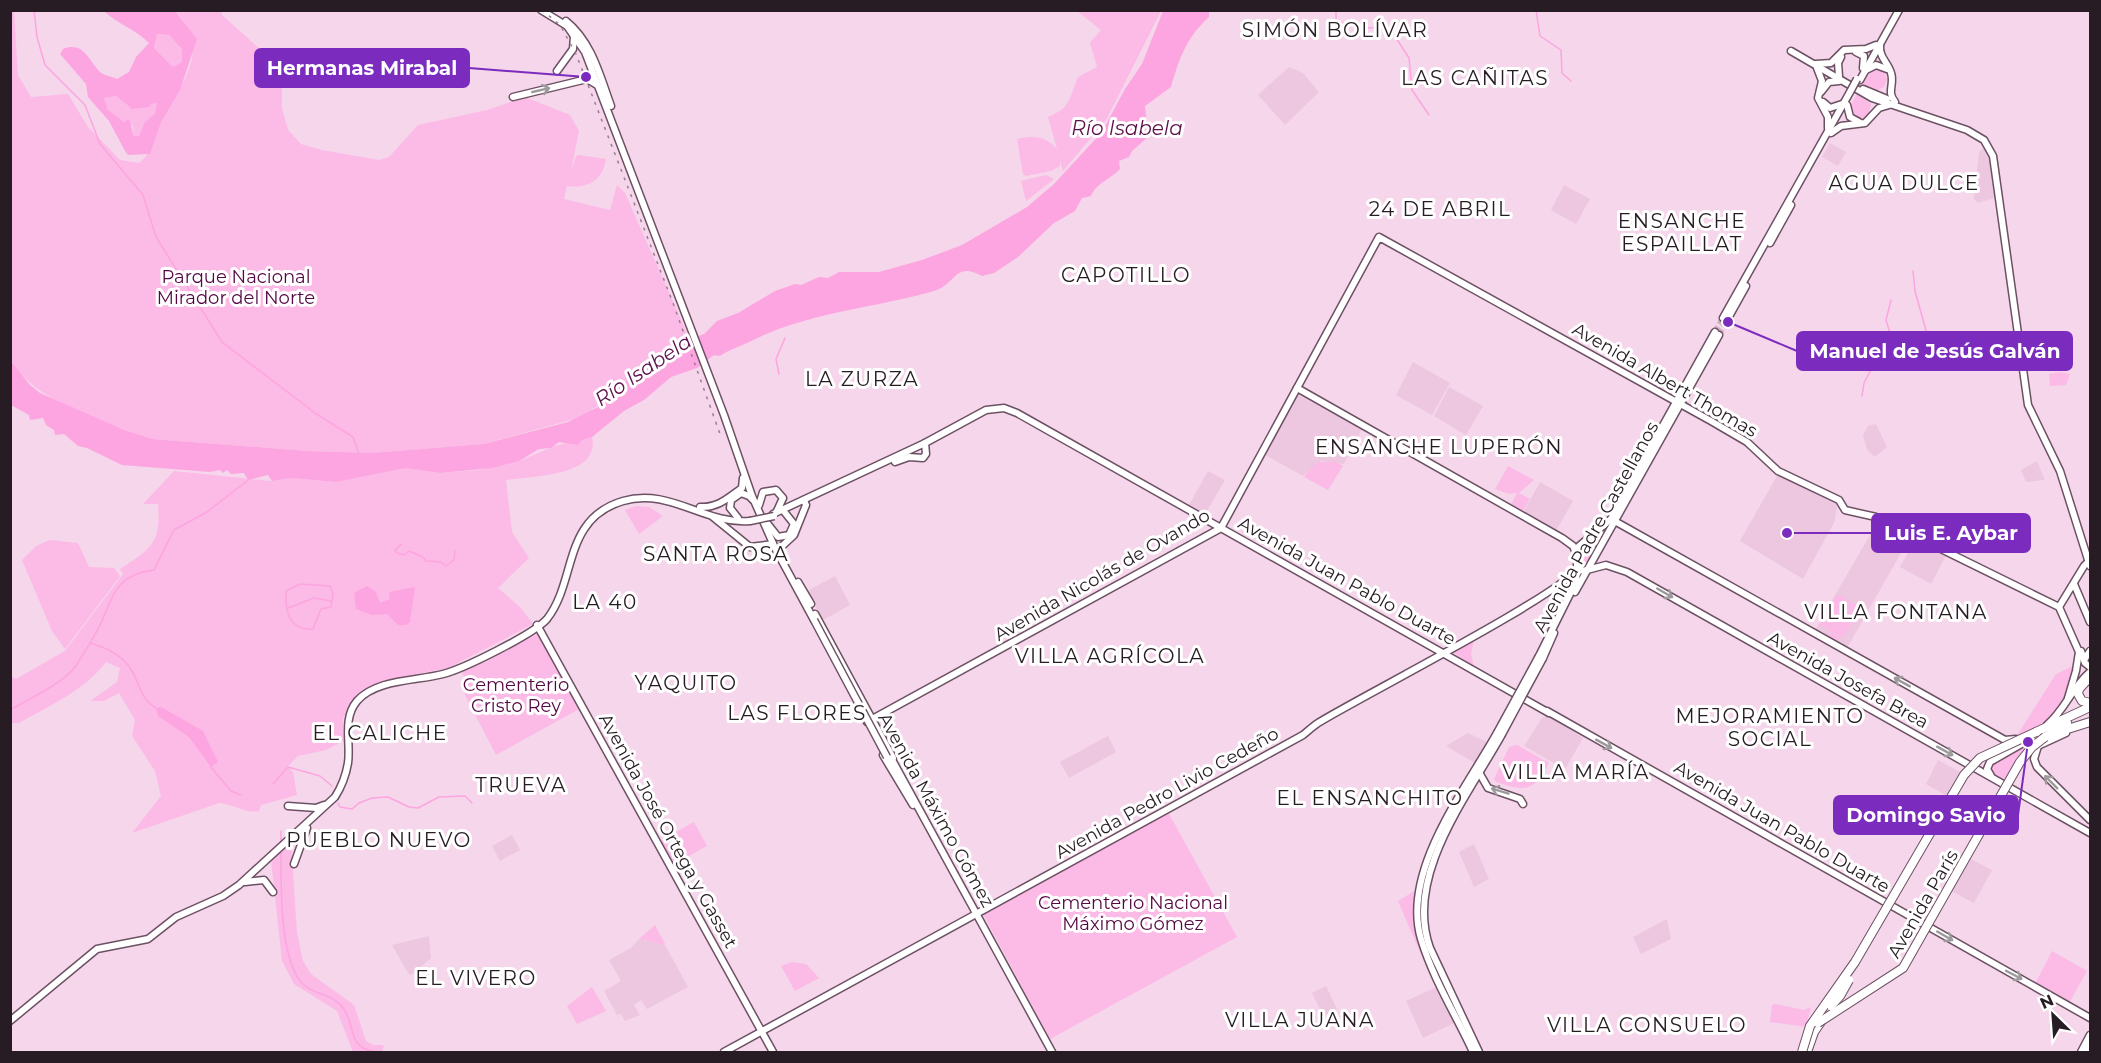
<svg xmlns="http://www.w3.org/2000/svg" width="2101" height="1063" viewBox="0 0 2101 1063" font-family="Montserrat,sans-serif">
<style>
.built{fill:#edc7e0}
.green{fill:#fcbae6}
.water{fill:#fca5e0;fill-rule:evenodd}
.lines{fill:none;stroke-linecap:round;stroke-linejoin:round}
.stream{stroke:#fca5e0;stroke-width:1.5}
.major-tunnel{stroke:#cdb1c3;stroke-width:6;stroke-dasharray:6 3;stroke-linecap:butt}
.major-casing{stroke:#6c5163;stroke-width:9}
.highway-casing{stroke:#6c5163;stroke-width:10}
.major{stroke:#fff;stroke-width:6}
.highway{stroke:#fff;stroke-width:8}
.rail{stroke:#988190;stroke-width:1.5;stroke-dasharray:3 6;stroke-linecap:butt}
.major-bridge-casing{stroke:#6c5163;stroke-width:9;stroke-linecap:butt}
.highway-bridge-casing{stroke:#6c5163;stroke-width:10;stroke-linecap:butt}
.major-bridge{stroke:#fff;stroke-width:6}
.highway-bridge{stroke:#fff;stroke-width:8}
.oneway{stroke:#9e999c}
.labels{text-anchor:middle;stroke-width:6;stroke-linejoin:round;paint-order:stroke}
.park-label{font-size:18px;fill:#540743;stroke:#fff}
.street-label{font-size:18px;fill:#271c23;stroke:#fff}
.neighbourhood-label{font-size:20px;letter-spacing:1.5px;fill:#271c23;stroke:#fff}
.water-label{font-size:20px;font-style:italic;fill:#5c114b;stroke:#fff}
.leader{fill:none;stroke:#7b2cbf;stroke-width:2}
.callout-dot{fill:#7b2cbf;stroke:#fff;stroke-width:2}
.callout{fill:#7b2cbf;stroke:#7b2cbf;stroke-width:2}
.callout-label{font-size:20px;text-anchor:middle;font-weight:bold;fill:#fff}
</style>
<rect width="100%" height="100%" fill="#f6d6eb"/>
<!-- built -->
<g class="built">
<polygon points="1289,67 1303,73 1319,92 1285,125 1258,95"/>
<polygon points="1830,143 1846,152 1838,166 1822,157"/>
<polygon points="1987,146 1993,161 1997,197 1978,203 1974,199 1979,152"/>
<polygon points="1564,185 1590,199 1576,224 1551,210"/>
<polygon points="1413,362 1450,383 1432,415 1396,395"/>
<polygon points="1449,387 1483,406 1466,435 1434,416"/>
<polygon points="1296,394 1362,429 1344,464 1321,461 1303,476 1265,455"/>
<polygon points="1876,424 1887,447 1875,457 1867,450 1863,435 1868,426"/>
<polygon points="2037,461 2045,480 2026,482 2021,470"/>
<polygon points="1208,471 1225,480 1205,514 1189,505"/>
<polygon points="1778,474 1837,503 1835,521 1803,579 1740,541"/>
<polygon points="1540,482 1573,501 1556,531 1523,513"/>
<polygon points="1878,521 1910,537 1847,648 1815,630"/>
<polygon points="1917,537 1948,552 1931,584 1900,567"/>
<polygon points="835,576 850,605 823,620 807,591"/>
<polygon points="1549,716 1583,738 1565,769 1524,746 1542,718"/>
<polygon points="1468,733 1487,742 1475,763 1446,746"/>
<polygon points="1108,736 1116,752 1069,778 1060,762"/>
<polygon points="1938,760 1962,773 1947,796 1926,784"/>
<polygon points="512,835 520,850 500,861 492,846"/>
<polygon points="1474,844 1489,879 1474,887 1459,852"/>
<polygon points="1969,858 1992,870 1974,903 1951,891"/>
<polygon points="1667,919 1671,939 1641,954 1633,937"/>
<polygon points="429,936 431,958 411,975 408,973 392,945"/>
<polygon points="639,939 665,945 688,987 647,1009 641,1000 634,1005 640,1015 625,1021 621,1014 617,1015 604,991 621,981 609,960 631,948"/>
<polygon points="1326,986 1337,1009 1323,1016 1312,993"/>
<polygon points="1439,986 1456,1022 1423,1038 1406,1001"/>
</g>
<!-- green -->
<g class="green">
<path d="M10 11H14L18 75 31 97 68 94 88 127 120 160 139 163C155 150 152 140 160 123 181 83 213 51 175 11H221L222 15 270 58 282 76V108L288 130 301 144 322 150 379 160 389 157 418 125 487 110 525 97 570 115 579 131 571 171 576 156 579 155 606 159C603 180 588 189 567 186L564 199 610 210 617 185 625 193 690 340 639 375 632 376 604 402 578 418 484 444 371 453 308 451 152 439 138 436C98 419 32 399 11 360Z"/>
<path d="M1077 11H1161L1106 120 1063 171 1060 161V166L1051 171 1026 176 1023 174 1017 139C1034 135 1046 136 1057 149L1048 117C1071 108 1069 99 1078 77L1097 67 1090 43 1101 30Z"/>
<polygon points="157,34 169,35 182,49 182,62 173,67 154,48"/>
<polygon points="1874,68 1884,70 1887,79 1884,87 1876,91 1862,85"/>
<polygon points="1857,94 1871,104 1869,114 1863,119 1852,115 1850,106"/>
<path d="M116 96 129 107 158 103 155 114 145 123 139 136H134L133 126C118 119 107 115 104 98Z"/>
<polygon points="1046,175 1054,179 1026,201 1021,181"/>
<polygon points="2060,372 2070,374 2066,385 2050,386 2049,374"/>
<path d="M592 437C601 477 531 476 506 480L512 532 529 558 498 588 520 607 533 624 448 668 396 678 358 693 343 718V741L326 750 298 756 288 766 293 772 297 795 261 805 259 811C246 814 233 804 219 803L132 833 161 796 155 771 132 736 135 720 119 693 104 701H90L117 682 120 668 106 662C85 690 49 706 19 723H11V676L16 679 65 651 123 574 120 569C152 548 161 543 158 504H143L174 471 271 481 290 478 336 482 406 468 440 473 477 470 519 461 555 446 566 443 578 445 582 440Z"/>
<polygon points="1319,462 1336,462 1343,466 1328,490 1304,477 1311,468"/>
<polygon points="1508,466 1534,480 1519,493 1530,499 1523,511 1511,504 1517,493 1509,494 1495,489"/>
<polygon points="636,506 649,507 663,516 639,534 625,510"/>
<polygon points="1607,525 1609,526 1588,569 1580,567 1580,548"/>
<polygon points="50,540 78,543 89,567 114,568 120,576 65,649 52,631 22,560 36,546"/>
<polygon points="1837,594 1861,608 1843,638 1832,632 1839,637 1837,641 1829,636 1831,632 1819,625"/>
<polygon points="539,633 581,708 496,755 465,695 464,689 467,683 461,670 478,661 484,663"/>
<polygon points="1474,639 1471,654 1474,667 1453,652"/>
<path d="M2077 664C2067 705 2055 722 2016 737L2056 674Z"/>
<polygon points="2049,731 2005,784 1994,778 1989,767 1994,761"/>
<path d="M1517 745 1549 763C1533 792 1526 792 1496 782L1494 779 1509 747Z"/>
<polygon points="1168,812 1237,937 1050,1039 983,914"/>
<polygon points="694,822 707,846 674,864 660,841"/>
<polygon points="291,843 297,933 303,961 311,974 354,1005 366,1041 373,1045 384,1045 382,1052 353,1052 337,1011 294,984 282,961 271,860"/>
<polygon points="1416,890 1415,921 1426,958 1423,959 1398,901"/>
<polygon points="655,925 665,944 665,945 639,939"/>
<polygon points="2052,951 2087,971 2068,1005 2034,986"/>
<polygon points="792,962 806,964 819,978 795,991 781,966"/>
<polygon points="592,987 606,1011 577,1024 567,1006"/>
<polygon points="1775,1004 1804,1010 1811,1007 1806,1027 1770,1022 1772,1005"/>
</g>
<!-- water -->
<g class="water">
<path d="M104 11H175L197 39 180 90 161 122 150 154 128 155 125 151 109 121 88 97 86 84 60 54 63 49C83 41 88 59 99 71 104 76 111 76 117 79L129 72 136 57 149 43C136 29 117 24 104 11ZM157 34 169 35 182 49V62L173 67 154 48ZM116 96 132 109 149 107 151 104 157 103 155 114 145 122 139 136H134L129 119 124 122 108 110 104 98Z"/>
<path d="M1163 11H1209V17C1186 38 1179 59 1171 87L1145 106 1148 137 1132 151 1129 157 1119 161 1120 169C1111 179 1096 183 1091 196L1082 198 1075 211 1054 223 1018 257 994 273 982 276C954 261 957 284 934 291 871 309 808 312 749 342 739 347 728 350 720 356L714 355 697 368 671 377 644 400 624 411 592 437 582 440 578 445 559 442 551 448 539 449 519 461 491 468 440 473 406 468 336 482 290 478 272 481 268 475 248 480 244 473 231 474 227 470 223 473 220 470 210 472 122 465 87 448 78 446 64 434 55 435 54 430 46 425 43 418 30 420 29 415 11 405 10 360 30 385 40 393 124 430 152 439 308 451 371 453 484 444 568 422 598 407 632 376 639 375 693 338 704 334 717 321 738 313 775 291 795 284 801 285 819 277 828 278 839 272H879L922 260 962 245 1027 207 1054 184 1102 132 1125 89 1142 64Z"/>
<polygon points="367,586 376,592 380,603 390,599 389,592 415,587 410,622 406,625 398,625 387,614 372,615 356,609 354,593"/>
<polygon points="161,707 203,731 218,762 211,767 189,737 158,716 156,708"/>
</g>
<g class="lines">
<!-- stream -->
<g class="stream">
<polyline points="34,10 37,37 45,65 85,105 100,144 143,195 156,237 222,342 315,413 353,437 359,454"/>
<polyline points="1336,10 1336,21 1364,28 1389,27 1409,58 1412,90 1429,115"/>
<polyline points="1536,10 1540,36 1561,50 1562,73 1571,81"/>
<polyline points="1913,271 1915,291 1930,345"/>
<polyline points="779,374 776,359 785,338"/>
<polyline points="1862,396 1864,383 1890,333 1886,320 1891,300"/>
<polyline points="401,544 395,551 397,553 404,555 409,551 423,557 426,561 441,562 446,566 454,560 455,551"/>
<path d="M300 584 330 586 333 594 331 607 321 609 313 629C289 631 285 611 286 591Z"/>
<polyline points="288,608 314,598 331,601"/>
<path d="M90 643C104 647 118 653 127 664 140 679 138 698 156 708"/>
<path d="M10 710C27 700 65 682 75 667 84 653 94 638 101 623 114 594 117 574 154 570L174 530 207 512 247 481"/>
<polyline points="211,767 231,791 241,795"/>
<polyline points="273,784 288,767 320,776 332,786"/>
<polyline points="338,803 340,807 352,809 359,803 372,798 388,797 409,807 418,808 439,797 465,796 472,803"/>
<polyline points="281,831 281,842"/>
<path d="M281 850C281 882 279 963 304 985 315 995 334 994 343 1008 357 1027 346 1048 376 1052"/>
</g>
<!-- major-tunnel -->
<g class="major-tunnel">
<polyline points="1715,332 1723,318"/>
<polyline points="1719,335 1727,320"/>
</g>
<defs>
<g id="major">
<polyline points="541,10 567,26 585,52 724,415 752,496 775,548 814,620"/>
<path d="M566 21C592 42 600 76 611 106"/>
<path d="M1880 45C1879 58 1888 62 1891 73 1895 85 1886 91 1895 102"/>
<polyline points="1791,51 1872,98 1967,130 1984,140 1993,156 2028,405 2060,471 2090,566"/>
<polyline points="1856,52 1864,56 1863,68"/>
<polyline points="1816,64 1831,63 1844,50 1866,49 1876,45"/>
<polyline points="1817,68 1822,81 1818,98 1828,117 1828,128"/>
<polyline points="1866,70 1876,65 1887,69"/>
<polyline points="557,71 573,49 574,36"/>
<polyline points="1839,76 1838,63 1841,57"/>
<polyline points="1860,80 1899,10"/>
<polyline points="1863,89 1887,99"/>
<polyline points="1821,92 1829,82 1839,81"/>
<polyline points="513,97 587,79 597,85"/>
<polyline points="1823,102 1830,108 1842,104"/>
<polyline points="1847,105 1850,117 1859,122"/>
<polyline points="1831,133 1841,126 1865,123 1879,108 1889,105"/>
<polyline points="1770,243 1791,205"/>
<polyline points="1723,318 1850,92"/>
<polyline points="1727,320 1746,286"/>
<polyline points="1297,388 1562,538 1573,546 1576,553"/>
<polyline points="895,462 909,457 923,458 926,454 925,443"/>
<polyline points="759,505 763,492 776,490 783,498 777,511"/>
<path d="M700 507C718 508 728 498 742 488L743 478"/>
<polyline points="773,514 925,443 986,410 1004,408 1017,413 1549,713"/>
<polyline points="713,517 750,547 773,544"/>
<polyline points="738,518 730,508 731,500 741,493 749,496 753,500"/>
<polyline points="1611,519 2005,740 2016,739"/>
<polyline points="767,523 778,537 789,535 794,524 782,509"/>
<polyline points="779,549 794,535 806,505 804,500"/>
<polyline points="798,582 811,604"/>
<polyline points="2074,584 2090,622"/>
<polyline points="1575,592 1719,335"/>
<polyline points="2059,607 2084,566 2090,560"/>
<polyline points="815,614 893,758"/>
<polyline points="537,625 773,1052"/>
<polyline points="2081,651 2085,663 2090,667"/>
<polyline points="1539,656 1576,582 1578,547 1611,519 1715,332"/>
<polyline points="1543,658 1554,633"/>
<polyline points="2084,660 2090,651"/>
<polyline points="1547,711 2090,1018"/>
<polyline points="867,722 1221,528 1379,237 1711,421 1747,442 1778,471 1839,500 1845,510 1876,517 2059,607 2079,652 2076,671 2068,698"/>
<path d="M2047 725C2065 710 2072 687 2090 672"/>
<polyline points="2040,745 2066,733"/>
<polyline points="2038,746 2034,759 2037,767 2090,820"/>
<polyline points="883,755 913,805"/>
<polyline points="890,756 1052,1052"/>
<polyline points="1480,774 1488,788 1520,799 1523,804"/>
<polyline points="1991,776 1987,769 1990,762 2037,735"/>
<polyline points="288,806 316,808 324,805"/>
<polyline points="294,864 307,828"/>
<polyline points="245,882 264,880 273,892"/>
<path d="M10 1021 97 949 148 939 176 917 223 896 239 885 335 797C342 786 346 775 348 763 351 743 342 719 357 701 376 679 417 681 443 674 463 669 534 634 547 619 577 581 562 519 623 501 669 487 705 525 750 521"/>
<path d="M724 1052 1303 735C1308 731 1312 727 1318 723 1354 700 1569 591 1578 567L1583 571 1606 565 1627 572 2090 833"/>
<path d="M1473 1052C1456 1015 1433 979 1421 939 1401 871 1465 790 1497 733"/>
<path d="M1479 1052 1430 948C1404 876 1467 797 1501 736"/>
<polyline points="2081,1052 2090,1035"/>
<polyline points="2087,1052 2090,1046"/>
</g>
<g id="highway">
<polyline points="2090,677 2079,689 2078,694 2082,701 2090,703"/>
<polyline points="2036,732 2090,707"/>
<polyline points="2055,733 2090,722"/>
<polyline points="2045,737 2067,723"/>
<polyline points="1807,1052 1814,1032 1823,1019"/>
</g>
</defs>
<!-- major casing -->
<use href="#major" class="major-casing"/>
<!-- highway casing -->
<use href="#highway" class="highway-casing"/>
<!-- major -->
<use href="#major" class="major"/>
<!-- highway -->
<use href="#highway" class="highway"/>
<!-- rail -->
<polyline class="rail" points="542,10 560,25 576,54 673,303 720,434"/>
<defs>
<g id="major-bridge">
<polyline points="1850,92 1857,79"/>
<polyline points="750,521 774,516"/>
<polyline points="814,620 887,757"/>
<polyline points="1497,733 1539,656"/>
<polyline points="1501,736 1543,658"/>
</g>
<g id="highway-bridge">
<polyline points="1831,1006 1840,996 1849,980"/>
<polyline points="1818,1023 1903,968 2020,762 2032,747 2045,737"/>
<polyline points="1802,1052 1810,1026 1855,962 1964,775 1980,758 2036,732"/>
</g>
</defs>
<!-- major-bridge casing -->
<use href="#major-bridge" class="major-bridge-casing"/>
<!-- highway-bridge casing -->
<use href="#highway-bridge" class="highway-bridge-casing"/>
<!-- major-bridge -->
<use href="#major-bridge" class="major-bridge"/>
<!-- highway-bridge -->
<use href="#highway-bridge" class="highway-bridge"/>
</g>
<!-- one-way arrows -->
<defs><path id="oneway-shaft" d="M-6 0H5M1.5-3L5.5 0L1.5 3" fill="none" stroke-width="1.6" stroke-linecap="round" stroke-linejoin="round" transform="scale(1.5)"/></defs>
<g class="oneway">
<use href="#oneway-shaft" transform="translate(541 90) rotate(-13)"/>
<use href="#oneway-shaft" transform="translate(1665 593) rotate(30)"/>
<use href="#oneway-shaft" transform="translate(1902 682) rotate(-151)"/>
<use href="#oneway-shaft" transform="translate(1604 744) rotate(29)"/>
<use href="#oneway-shaft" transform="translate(1945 751) rotate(29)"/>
<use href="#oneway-shaft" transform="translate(2051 782) rotate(-135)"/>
<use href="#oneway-shaft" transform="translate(1500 791) rotate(-163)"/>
<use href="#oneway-shaft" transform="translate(1945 936) rotate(30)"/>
<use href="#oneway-shaft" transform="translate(2014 975) rotate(28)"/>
</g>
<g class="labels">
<!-- park labels -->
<g class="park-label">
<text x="236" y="283">Parque Nacional<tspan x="236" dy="21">Mirador del Norte</tspan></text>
<text x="516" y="691">Cementerio<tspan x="516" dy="21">Cristo Rey</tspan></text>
<text x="1133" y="909">Cementerio Nacional<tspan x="1133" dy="21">Máximo Gómez</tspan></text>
</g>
<!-- street labels -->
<g class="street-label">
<text transform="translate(1665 380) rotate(30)" y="6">Avenida Albert Thomas</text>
<text transform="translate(1596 527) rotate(-61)" y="6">Avenida Padre Castellanos</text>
<text transform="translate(1102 575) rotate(-30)" y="6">Avenida Nicolás de Ovando</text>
<text transform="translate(1347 581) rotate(29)" y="6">Avenida Juan Pablo Duarte</text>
<text transform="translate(1848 680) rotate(29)" y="6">Avenida Josefa Brea</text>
<text transform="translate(1167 793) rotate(-29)" y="6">Avenida Pedro Livio Cedeño</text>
<text transform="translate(936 810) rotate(61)" y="6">Avenida Máximo Gómez</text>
<text transform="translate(1782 827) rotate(30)" y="6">Avenida Juan Pablo Duarte</text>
<text transform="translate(668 831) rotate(61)" y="6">Avenida José Ortega y Gasset</text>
<text transform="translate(1923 904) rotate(-60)" y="6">Avenida París</text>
</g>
<!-- neighbourhood labels -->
<g class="neighbourhood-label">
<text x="1335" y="37">SIMÓN BOLÍVAR</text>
<text x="1475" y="85">LAS CAÑITAS</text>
<text x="1904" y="190">AGUA DULCE</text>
<text x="1440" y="216">24 DE ABRIL</text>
<text x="1682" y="228">ENSANCHE<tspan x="1682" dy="23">ESPAILLAT</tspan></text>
<text x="1126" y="282">CAPOTILLO</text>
<text x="862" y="386">LA ZURZA</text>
<text x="1439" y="454">ENSANCHE LUPERÓN</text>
<text x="716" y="561">SANTA ROSA</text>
<text x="605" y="609">LA 40</text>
<text x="1896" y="619">VILLA FONTANA</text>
<text x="1110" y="663">VILLA AGRÍCOLA</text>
<text x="686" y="690">YAQUITO</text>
<text x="797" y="720">LAS FLORES</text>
<text x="1770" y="723">MEJORAMIENTO<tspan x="1770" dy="23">SOCIAL</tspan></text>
<text x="380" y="740">EL CALICHE</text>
<text x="1576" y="779">VILLA MARÍA</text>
<text x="521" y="792">TRUEVA</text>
<text x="1370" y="805">EL ENSANCHITO</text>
<text x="379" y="847">PUEBLO NUEVO</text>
<text x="476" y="985">EL VIVERO</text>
<text x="1300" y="1027">VILLA JUANA</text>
<text x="1647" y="1032">VILLA CONSUELO</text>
</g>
<!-- water labels -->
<g class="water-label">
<text x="1127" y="135">Río Isabela</text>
<text transform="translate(643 370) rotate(-34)" y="7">Río Isabela</text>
</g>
</g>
<!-- callouts -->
<path class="leader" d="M586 77L469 68M1728 322L1797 351M1787 533L1872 533M2028 742L2018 815"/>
<g class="callout-dot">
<circle cx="586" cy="77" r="6"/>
<circle cx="1728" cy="322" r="6"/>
<circle cx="1787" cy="533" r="6"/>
<circle cx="2028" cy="742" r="6"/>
</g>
<g class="callout">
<rect x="255" y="49" width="214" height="38" rx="6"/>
<rect x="1797" y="332" width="275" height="38" rx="6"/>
<rect x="1872" y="514" width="158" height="38" rx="6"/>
<rect x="1834" y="796" width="184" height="38" rx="6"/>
</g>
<g class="callout-label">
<text x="362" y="75">Hermanas Mirabal</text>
<text x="1935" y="358">Manuel de Jesús Galván</text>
<text x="1951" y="540">Luis E. Aybar</text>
<text x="1926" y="822">Domingo Savio</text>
</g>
<!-- border -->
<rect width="2101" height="1063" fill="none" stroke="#271c23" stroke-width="24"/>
<!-- north arrow -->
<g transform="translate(2053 1015) rotate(335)" stroke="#ffffff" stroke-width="4.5" paint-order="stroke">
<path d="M0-4.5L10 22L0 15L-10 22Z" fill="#271c23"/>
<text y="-9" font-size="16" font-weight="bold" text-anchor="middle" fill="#271c23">N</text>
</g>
</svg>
